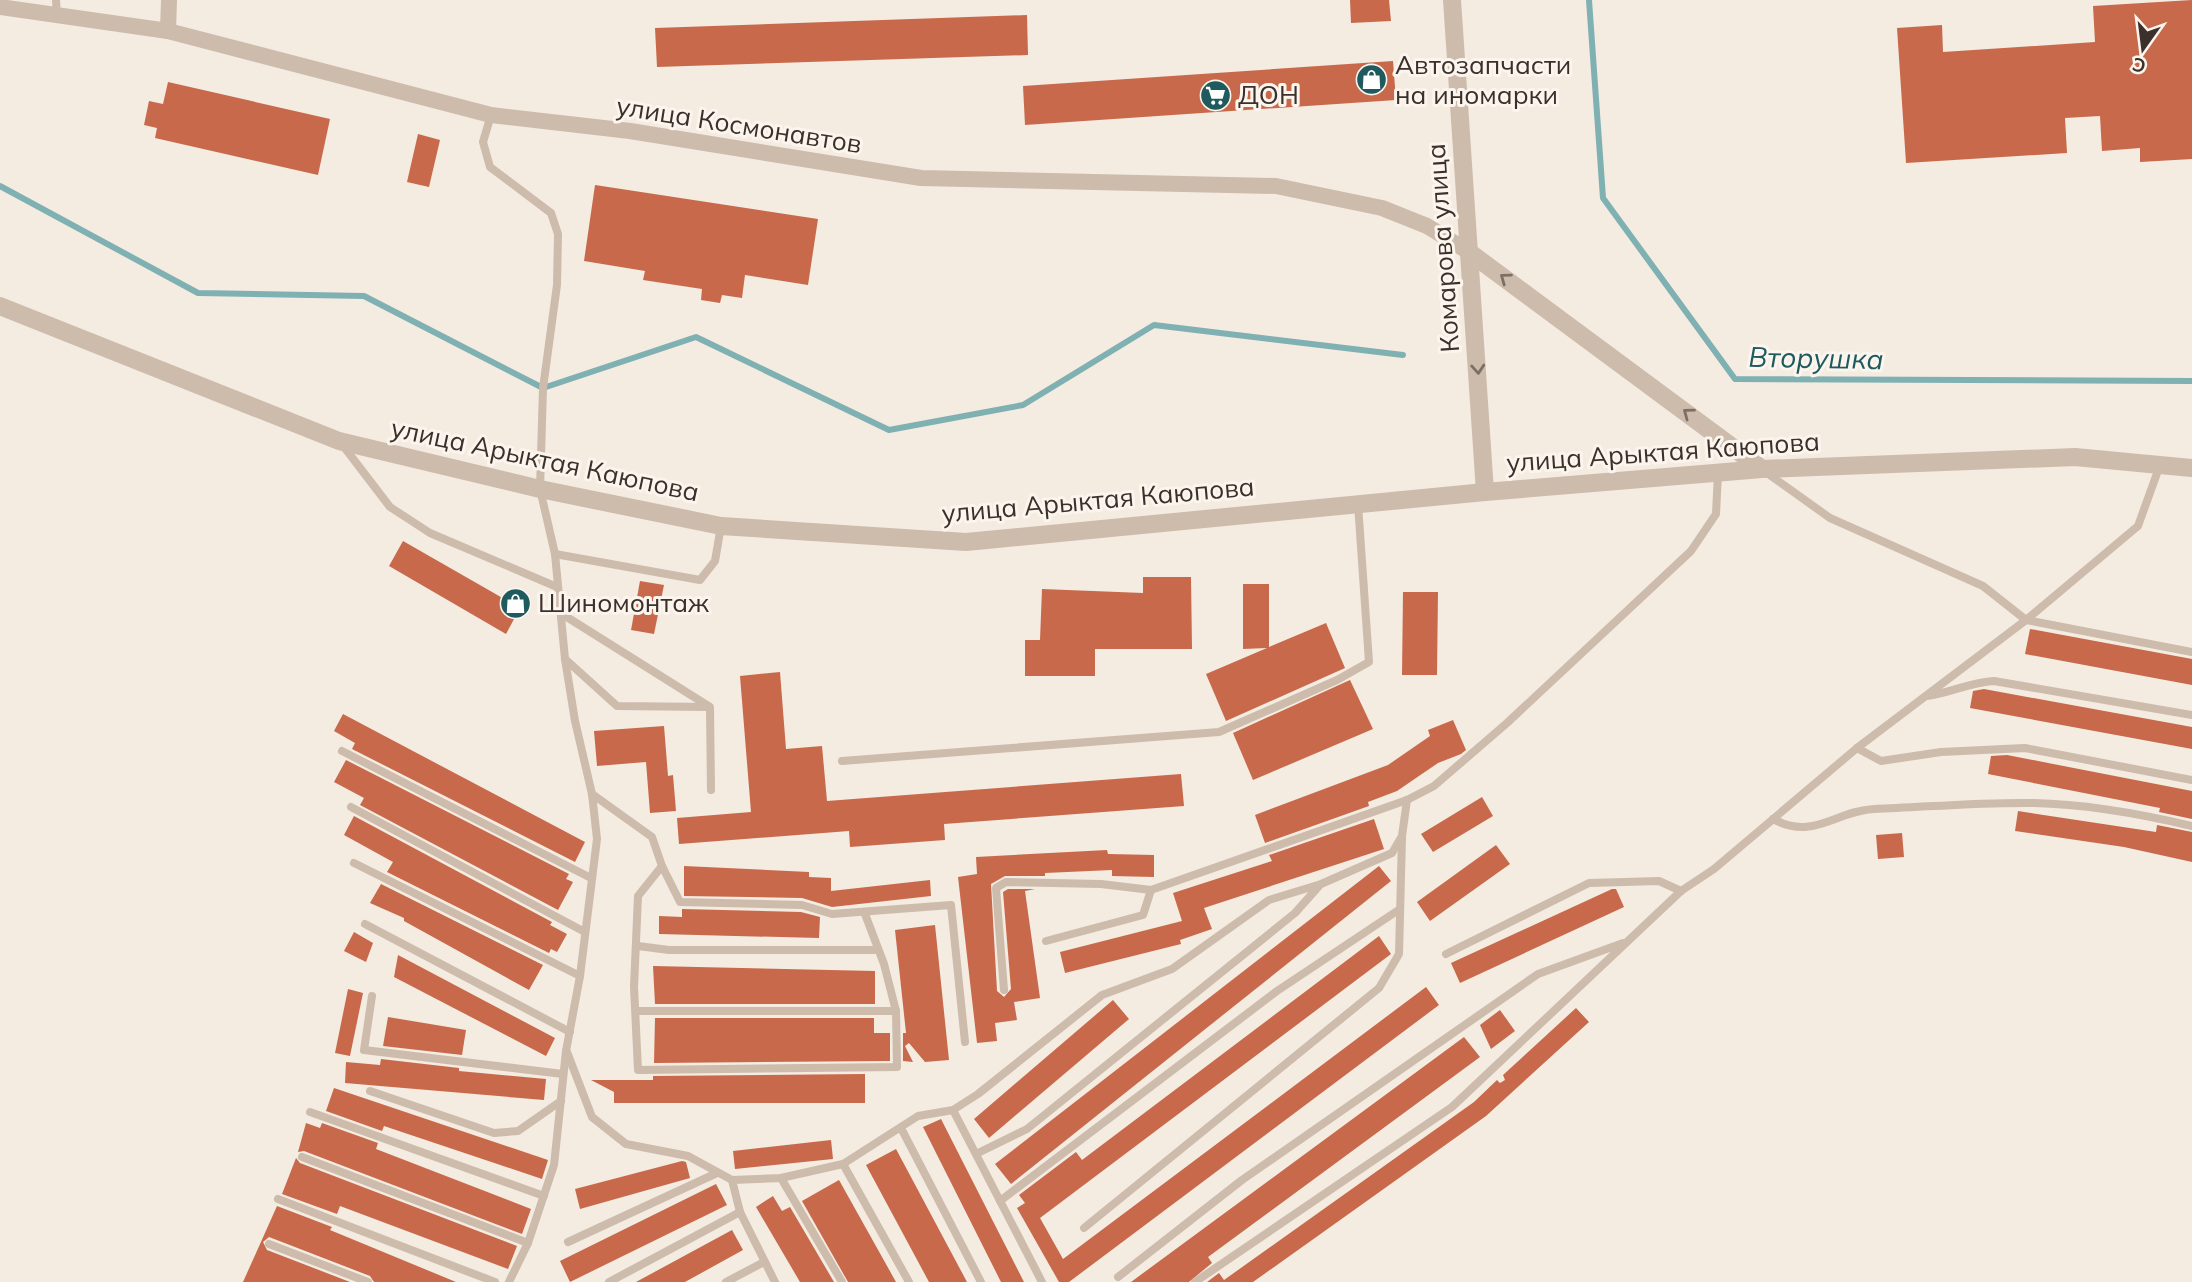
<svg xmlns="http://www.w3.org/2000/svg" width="2192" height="1282" viewBox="0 0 2192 1282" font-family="Mulish,sans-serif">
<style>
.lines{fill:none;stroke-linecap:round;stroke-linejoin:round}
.stream{stroke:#7fb0b2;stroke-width:6}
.building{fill:#c8694b}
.service{stroke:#cdbbac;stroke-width:8}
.minor{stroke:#cdbbac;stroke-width:16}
.tertiary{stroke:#cdbbac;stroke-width:18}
.oneway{stroke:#7d6f65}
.labels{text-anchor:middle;stroke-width:6;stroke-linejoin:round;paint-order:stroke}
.poi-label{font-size:26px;fill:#3b302b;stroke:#fbf5ee;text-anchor:start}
.street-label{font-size:26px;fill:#3b302b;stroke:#fbf5ee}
.water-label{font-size:28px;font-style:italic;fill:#1f5a5e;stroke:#fbf5ee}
</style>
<rect width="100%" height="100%" fill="#f4ebe1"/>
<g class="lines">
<!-- stream -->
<g class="stream">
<polyline points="1589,0 1603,198 1735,379 2192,381"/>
<polyline points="0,186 198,293 364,296 543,388 696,337 889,430 1023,405 1154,325 1403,355"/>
</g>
</g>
<!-- building -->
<g class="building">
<polygon points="1350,0 1389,0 1391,21 1351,23"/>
<polygon points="2192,0 2192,159 2140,162 2140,148 2102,151 2100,116 2065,118 2067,153 1906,163 1897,28 1942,25 1943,52 2095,42 2093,6"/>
<polygon points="1027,15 1028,55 657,67 655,28"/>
<polygon points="1393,61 1396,100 1025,125 1023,86"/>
<polygon points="168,82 330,119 318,175 155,138 157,128 144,125 149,101 163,104"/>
<polygon points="418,134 440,140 429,187 407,182"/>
<polygon points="595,185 818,219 808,285 745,275 742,298 722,295 720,303 701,300 702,289 643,280 645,271 584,261"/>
<polygon points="403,541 520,608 506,634 389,566"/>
<polygon points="1143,577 1191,577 1192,649 1095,649 1095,676 1025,676 1025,640 1040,640 1042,589 1143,593"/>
<polygon points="640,581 664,585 654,634 631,630"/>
<polygon points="1243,584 1269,584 1269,647 1326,623 1345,668 1226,721 1206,674 1267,648 1243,649"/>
<polygon points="1403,592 1438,592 1437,675 1402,675"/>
<polygon points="2030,629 2192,659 2192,685 2025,654"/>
<polygon points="780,672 786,749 822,746 827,801 1181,774 1184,806 944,824 945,840 850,847 849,831 679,844 677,818 751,812 740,676"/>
<polygon points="1350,680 1373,729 1253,780 1233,733"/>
<polygon points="1984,689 2192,727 2192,749 1970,708 1973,691"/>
<polygon points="343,714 585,842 575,862 352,749 355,743 334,731"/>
<polygon points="1453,720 1466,750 1461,754 1438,763 1397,791 1368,802 1369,806 1265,843 1255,815 1388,765 1430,736 1428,730"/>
<polygon points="664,726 668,776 673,775 676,811 650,813 646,762 597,766 594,731"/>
<polygon points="2007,755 2192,791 2192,819 2159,812 2160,808 1988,774 1991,756"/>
<polygon points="346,760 569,874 566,879 573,882 558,910 360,805 364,798 334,782"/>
<polygon points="1482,797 1493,816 1433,852 1421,834"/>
<polygon points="2018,811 2156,832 2157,825 2192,832 2192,862 2124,847 2015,831"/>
<polygon points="354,816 552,922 550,925 567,934 557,952 551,949 549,953 387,872 393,862 344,835"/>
<polygon points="1374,819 1384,849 1204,908 1212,929 1180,940 1181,944 1065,973 1060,952 1182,921 1173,893 1272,861 1269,855"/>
<polygon points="1902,833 1904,857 1878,859 1876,835"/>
<polygon points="1496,845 1510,864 1430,921 1417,902"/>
<polygon points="1107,850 1108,854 1154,855 1154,877 1112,876 1112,870 1045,873 1045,876 1005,876 991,884 997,991 1004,997 1011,989 1003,892 1008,889 1035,889 1025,891 1040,998 1014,1002 1017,1020 995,1023 997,1041 977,1043 958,877 977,874 976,857"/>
<polygon points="684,866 809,872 809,877 831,878 831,891 930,880 931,896 832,907 802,898 684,896"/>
<polygon points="1379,866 1391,881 1011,1184 995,1164"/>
<polygon points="381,884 543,965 529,990 404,921 404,918 370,903"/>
<polygon points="1612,889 1616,889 1624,907 1460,983 1451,963"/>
<polygon points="682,909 801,912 820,917 819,938 659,934 659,916 682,917"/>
<polygon points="935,925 949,1060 925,1062 909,1043 905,1046 913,1062 903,1061 903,1033 906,1033 895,930"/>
<polygon points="354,932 373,943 366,962 344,951"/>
<polygon points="1379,936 1391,954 1040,1218 1063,1259 1426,987 1439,1005 1069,1282 1059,1282 1017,1208 1025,1203 1019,1195 1076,1152 1082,1160"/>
<polygon points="398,955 555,1038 546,1056 394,977"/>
<polygon points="653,966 875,971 875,1004 655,1004"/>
<polygon points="348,989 363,993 350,1056 335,1053"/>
<polygon points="1113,1000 1129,1019 989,1138 974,1119"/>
<polygon points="1576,1008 1589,1022 1486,1116 1253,1282 1207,1282 1219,1273 1224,1280 1474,1102 1497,1080 1500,1083 1505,1080 1503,1075"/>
<polygon points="1500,1010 1515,1031 1491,1049 1480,1025"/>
<polygon points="388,1017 466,1030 462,1055 383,1046"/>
<polygon points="655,1018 874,1018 874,1033 890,1033 890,1061 654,1063"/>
<polygon points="1464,1037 1480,1057 1208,1257 1212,1263 1189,1282 1131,1282"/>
<polygon points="381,1059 459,1068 459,1071 546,1079 544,1100 345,1083 346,1062 380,1065"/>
<polygon points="865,1074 865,1103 614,1103 614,1092 591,1080 653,1080 653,1076"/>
<polygon points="334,1088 548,1160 542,1179 384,1126 382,1131 326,1111"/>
<polygon points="941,1119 999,1233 1024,1282 1001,1282 923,1127"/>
<polygon points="306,1123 320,1128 322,1123 378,1143 376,1149 531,1209 522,1234 304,1151 298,1152"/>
<polygon points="831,1140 833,1159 735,1169 733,1151"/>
<polygon points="896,1149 967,1282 929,1282 866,1165"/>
<polygon points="296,1158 300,1163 517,1246 508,1269 340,1206 337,1214 282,1194"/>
<polygon points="682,1161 686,1162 690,1178 580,1209 575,1189"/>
<polygon points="839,1180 896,1282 848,1282 802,1201"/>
<polygon points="716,1184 727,1205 570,1282 560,1261"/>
<polygon points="773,1196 782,1211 790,1207 834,1282 800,1282 756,1207"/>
<polygon points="277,1206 332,1227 330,1230 456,1282 374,1282 370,1276 269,1237 263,1242 267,1250 350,1282 243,1282"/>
<polygon points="732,1230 743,1250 685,1282 636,1282"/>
</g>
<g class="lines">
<!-- service -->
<g class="service">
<polyline points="56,0 57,15"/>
<polyline points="491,115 483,142 490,167 551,213 558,234 557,285 543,388 540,489 555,554 565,659 575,721 592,794 597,839 580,976 566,1051 554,1165 528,1243 509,1282"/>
<polyline points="341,443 390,507 430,533 557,587"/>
<polyline points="1767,473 1830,518 1983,586 2026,620 2192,652"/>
<polyline points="555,554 700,580 715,561 721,526"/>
<polyline points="562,614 710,707 711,790"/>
<polyline points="565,659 617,706 709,707"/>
<path d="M1927 696C1951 693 1970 682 1994 681L2192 715"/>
<polyline points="1857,748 1881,761 1941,752 2025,748 2192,780"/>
<polyline points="342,751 591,878"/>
<polyline points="842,761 1219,732 1337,680 1369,662 1358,504"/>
<polyline points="592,794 652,837 662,866 680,902 802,905 832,914 951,905 965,1042"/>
<polyline points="351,807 583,931"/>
<path d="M1773 819C1813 841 1835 811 1874 809 1927 807 1981 802 2034 803 2086 804 2141 814 2192 826"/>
<polyline points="354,863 580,976"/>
<polyline points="662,866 638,896 634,987 638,1070 897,1067 896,1011 884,964 865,914"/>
<polyline points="365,924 570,1032"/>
<polyline points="1046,941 1143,915 1151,890"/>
<polyline points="638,946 669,950 878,950"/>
<polyline points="1446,954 1589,883 1659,881 1681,891"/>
<polyline points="1004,990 996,888 1006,882 1101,884 1151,890 1407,800 1434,786 1507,723 1691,551 1716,514 1718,473"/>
<polyline points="372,996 364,1050 563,1074"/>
<polyline points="637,1011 896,1011"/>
<polyline points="567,1052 592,1117 626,1144 688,1156 732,1180 781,1178 843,1164 918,1116 953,1110 978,1094 1102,995 1172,969 1269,900 1321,884 1392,853 1402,836 1407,800"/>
<polyline points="370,1091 494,1133 518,1131 561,1101"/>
<polyline points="953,1110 1042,1282"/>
<polyline points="310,1112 544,1196"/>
<polyline points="901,1128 981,1282"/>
<polyline points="976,1154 1027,1129 1295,913 1319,886"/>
<polyline points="302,1157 528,1243"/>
<polyline points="843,1164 909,1282"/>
<polyline points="781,1178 842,1282"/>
<polyline points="732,1180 740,1212 775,1282"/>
<polyline points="278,1199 495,1282"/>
<polyline points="1000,1201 1277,991 1400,909"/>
<polyline points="1084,1228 1379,988 1399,954 1402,837"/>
<polyline points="568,1242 717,1173"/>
<polyline points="269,1244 368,1282"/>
<polyline points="1118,1277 1242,1180 1538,974 1623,943"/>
<polyline points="609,1282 740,1212"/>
<polyline points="726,1282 764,1262"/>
<polyline points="1195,1282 1452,1107 1681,891 1714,869 1857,748 2026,620 2138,526 2160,465"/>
</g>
<!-- minor -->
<g class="minor">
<polyline points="0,7 168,31 491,115 630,131 921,178 1276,186 1382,208 1427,226 1469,252"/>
<polyline points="168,31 169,0"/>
</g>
<!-- tertiary -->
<g class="tertiary">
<polyline points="1452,0 1485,492"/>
<polyline points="1469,252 1762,469"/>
<polyline points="0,306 339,441 540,489 721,526 966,542 1485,492 1762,469 2075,457 2192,468"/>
</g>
</g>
<!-- one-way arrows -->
<defs><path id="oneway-chevron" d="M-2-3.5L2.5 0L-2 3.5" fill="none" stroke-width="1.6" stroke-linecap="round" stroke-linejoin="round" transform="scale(1.75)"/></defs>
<g class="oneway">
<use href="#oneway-chevron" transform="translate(1505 278) rotate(-144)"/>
<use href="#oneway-chevron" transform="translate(1478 369) rotate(86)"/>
<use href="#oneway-chevron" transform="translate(1688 413) rotate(-143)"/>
</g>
<!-- icons -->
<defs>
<symbol id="shop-disc" viewBox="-11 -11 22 22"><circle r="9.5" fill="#1f5a5e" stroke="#fbf5ee"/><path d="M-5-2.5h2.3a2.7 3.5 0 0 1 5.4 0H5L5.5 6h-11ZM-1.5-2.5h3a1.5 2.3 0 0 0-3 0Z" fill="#fff"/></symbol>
<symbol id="supermarket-disc" viewBox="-11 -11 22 22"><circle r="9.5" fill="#1f5a5e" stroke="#fbf5ee"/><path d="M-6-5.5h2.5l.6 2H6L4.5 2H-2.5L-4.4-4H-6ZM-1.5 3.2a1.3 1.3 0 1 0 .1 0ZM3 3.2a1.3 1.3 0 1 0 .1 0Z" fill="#fff"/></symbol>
</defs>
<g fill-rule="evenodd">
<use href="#shop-disc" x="1354" y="62" width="35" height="35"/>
<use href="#supermarket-disc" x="1198" y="78" width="35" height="35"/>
<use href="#shop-disc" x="498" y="586" width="35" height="35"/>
</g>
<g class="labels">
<!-- poi labels -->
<g class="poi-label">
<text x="1395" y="74">Автозапчасти<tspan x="1395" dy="30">на иномарки</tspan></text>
<text x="1238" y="104">ДОН</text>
<text x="538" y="612">Шиномонтаж</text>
</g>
<!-- street labels -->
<g class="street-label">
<text transform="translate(739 125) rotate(9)" y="9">улица Космонавтов</text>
<text transform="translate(1443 248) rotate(-94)" y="9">Комарова улица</text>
<text transform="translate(1663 452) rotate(-4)" y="9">улица Арыктая Каюпова</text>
<text transform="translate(545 460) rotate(12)" y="9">улица Арыктая Каюпова</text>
<text transform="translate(1098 500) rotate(-5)" y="9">улица Арыктая Каюпова</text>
</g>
<!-- water labels -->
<g class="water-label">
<text transform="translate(1816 358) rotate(1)" y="10">Вторушка</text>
</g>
</g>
<!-- north arrow -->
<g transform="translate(2143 49) rotate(194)" stroke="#fbf5ee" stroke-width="5" paint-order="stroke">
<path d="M0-5L12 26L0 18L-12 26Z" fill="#3b302b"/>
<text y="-10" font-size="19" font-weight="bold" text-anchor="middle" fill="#3b302b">С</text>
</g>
</svg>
